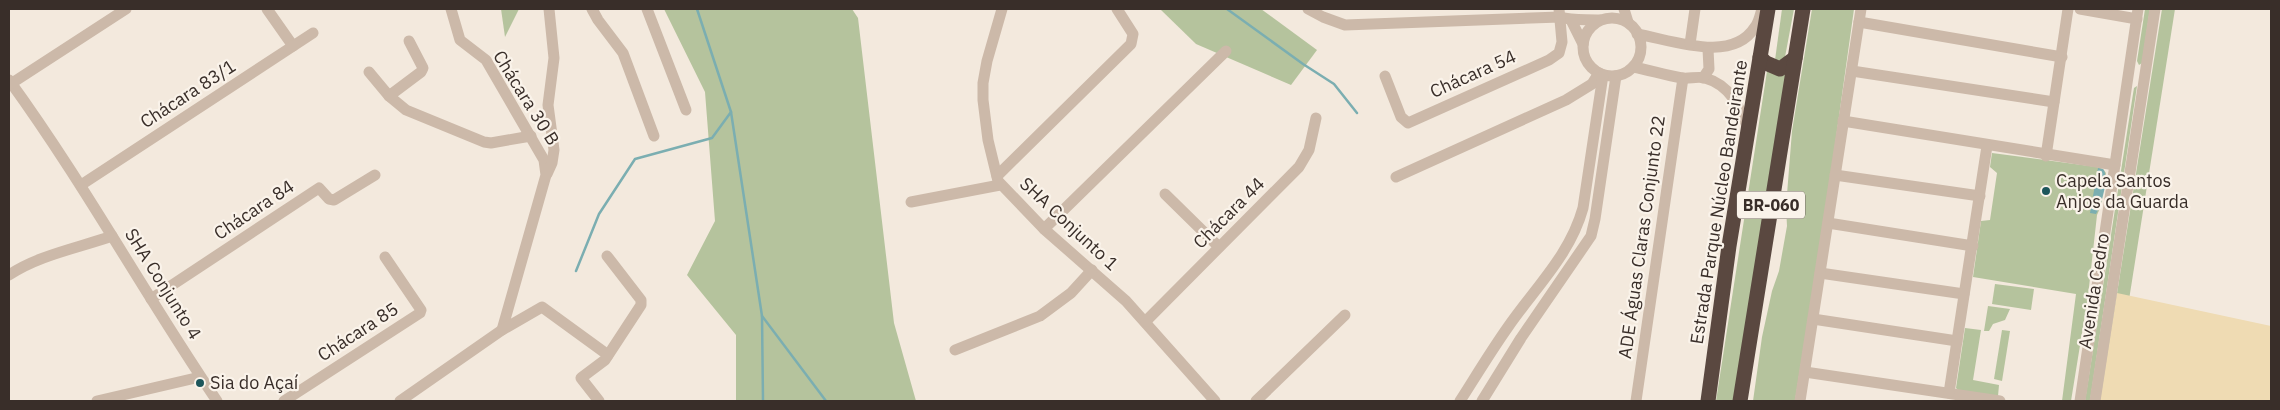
<svg xmlns="http://www.w3.org/2000/svg" width="2280" height="410" viewBox="0 0 2280 410" font-family="'IBM Plex Sans',sans-serif">
<style>
.green{fill:#b5c39d}
.sand{fill:#efdbb3}
.water{fill:#7baeb1}
.lines{fill:none;stroke-linecap:round;stroke-linejoin:round}
.stream{stroke:#7baeb1;stroke-width:2.5}
.minor{stroke:#ccb9a9;stroke-width:11}
.highway{stroke:#5a4840;stroke-width:15}
.poi-dot{fill:#1d565b;stroke:#faf3ea;stroke-width:2}
.labels{text-anchor:middle;stroke-width:4.5;stroke-linejoin:round;paint-order:stroke}
.shield{fill:#faf3ea;stroke:#736963;stroke-width:1}
.shield-label{font-size:16px;font-weight:bold;fill:#392e29}
.street-label{font-size:18px;fill:#392e29;stroke:#faf3ea}
.poi-label{font-size:18px;fill:#392e29;stroke:#faf3ea;text-anchor:start}
</style>
<rect width="100%" height="100%" fill="#f3e9dd"/>
<!-- green -->
<g class="green">
<polygon points="501,9 519,9 505,37"/>
<polygon points="664,9 852,9 858,18 894,323 916,401 736,401 736,335 687,275 715,221 705,92"/>
<polygon points="1160,9 1261,9 1317,50 1291,85 1196,44"/>
<polygon points="1782,9 1794,9 1785,57 1780,63 1775,60"/>
<polygon points="1812,9 1854,9 1829,188 1795,401 1753,401 1762,337 1772,291 1779,271 1787,226 1786,207 1792,131"/>
<polygon points="2145,9 2150,9 2142,63 2139,65 2137,61"/>
<polygon points="2162,9 2175,9 2113,401 2100,401"/>
<polygon points="1767,71 1776,75 1786,74 1736,401 1716,401"/>
<polygon points="2137,86 2090,401 2085,401 2133,94 2134,88"/>
<polygon points="1992,153 2097,167 2103,169 2106,173 2101,206 2097,215 2088,296 2071,401 2062,401 2076,294 1973,277 1981,221 1990,220 1997,173 1990,167"/>
<polygon points="1995,284 2034,289 2031,310 1992,304"/>
<polygon points="1988,306 2010,309 2005,320 1993,324 1989,331 1984,331"/>
<polygon points="1965,328 1981,330 1973,380 1999,385 1998,396 1958,390 1956,388"/>
<polygon points="2002,330 2010,331 2002,381 1994,379"/>
</g>
<!-- sand -->
<polygon class="sand" points="2117,293 2271,326 2271,401 2100,401"/>
<!-- water -->
<path class="water" d="M2098 168 2103 169C2110 177 2101 205 2096 214L2090 213Z"/>
<g class="lines">
<!-- stream -->
<g class="stream">
<polyline points="697,9 731,112 762,316 826,401"/>
<polyline points="1227,9 1303,64 1334,84 1357,113"/>
<polyline points="576,271 599,214 635,159 712,138 731,112"/>
<polyline points="762,316 763,401"/>
</g>
<!-- minor -->
<g class="minor">
<polyline points="267,9 293,46"/>
<polyline points="451,9 460,40 486,60 544,160 546,175 502,330"/>
<polyline points="592,9 598,20 623,53 654,136"/>
<polyline points="647,9 686,110"/>
<polyline points="1002,9 987,61 983,83 983,100 988,140 998,181 1044,229 1126,301 1215,401"/>
<path d="M1308 9 1323 17 1345 25 1560 17C1573 21 1586 19 1600 20"/>
<polyline points="1624,9 1628,22"/>
<polyline points="2080,9 2137,19"/>
<circle cx="1612" cy="47" r="29"/>
<polyline points="1571,20 1583,44"/>
<polyline points="1859,22 2062,57"/>
<path d="M1637 34C1672 40 1732 64 1755 27 1759 22 1760 15 1762 9"/>
<polyline points="1690,44 1695,9"/>
<path d="M1633 67C1649 70 1665 75 1682 78 1689 79 1698 76 1705 78 1730 85 1739 106 1748 128"/>
<polyline points="1852,71 2054,102"/>
<polyline points="369,72 389,96 406,110 484,142 491,143 531,136"/>
<polyline points="1385,76 1401,117 1408,123 1549,60 1559,53 1562,42 1559,9"/>
<polyline points="1703,78 1709,69 1708,49"/>
<path d="M9 80C84 183 145 295 217 401"/>
<polyline points="9,85 126,9"/>
<polyline points="389,96 421,72 423,68 409,41"/>
<polyline points="1843,121 2115,165"/>
<polyline points="2046,156 2068,9"/>
<polyline points="547,174 552,163 554,150 548,105 554,58 549,9"/>
<polyline points="1835,175 1980,196"/>
<polyline points="997,176 1131,44 1133,34 1117,9"/>
<polyline points="1396,177 1566,100 1592,84 1599,73"/>
<polyline points="81,185 313,33"/>
<polyline points="1165,194 1219,247"/>
<polyline points="911,202 1000,185"/>
<polyline points="1828,223 1973,246"/>
<polyline points="1044,229 1226,51"/>
<polyline points="1820,273 1964,294"/>
<path d="M9 275C39 255 78 248 112 236"/>
<polyline points="151,299 319,188 329,199 334,200 375,175"/>
<polyline points="1813,319 1957,341"/>
<polyline points="1146,321 1299,167 1309,150 1316,118"/>
<polyline points="955,350 1040,316 1071,293 1092,270"/>
<polyline points="1805,372 2000,401"/>
<polyline points="1949,393 1987,146"/>
<polyline points="97,401 200,377"/>
<polyline points="284,401 420,313 421,310 385,257"/>
<polyline points="400,401 502,330 542,307 608,355"/>
<polyline points="599,401 581,378 605,360 641,305 641,300 607,256"/>
<polyline points="1256,401 1345,315"/>
<path d="M1460 401C1476 376 1491 351 1508 327 1535 288 1570 255 1583 208L1603 75"/>
<polyline points="1482,401 1521,338 1591,236 1595,219 1616,76"/>
<polyline points="1636,401 1683,78"/>
<polyline points="1800,401 1861,9"/>
<polyline points="2080,401 2138,9"/>
<polyline points="2095,401 2155,9"/>
</g>
<!-- highway -->
<g class="highway">
<polyline points="1760,57 1766,63 1780,69 1795,58"/>
<polyline points="1708,401 1729,246 1768,9"/>
<polyline points="1740,401 1803,9"/>
</g>
</g>
<!-- markers -->
<g class="poi-dot">
<circle cx="2046" cy="191" r="5"/>
<circle cx="200" cy="383" r="5"/>
</g>
<g class="labels">
<!-- shield labels -->
<rect class="shield" x="1737" y="191.5" width="68" height="27" rx="4"/>
<g class="shield-label">
<text x="1771" y="211">BR-060</text>
</g>
<!-- street labels -->
<g class="street-label">
<text transform="translate(1473 74) rotate(-24)" y="6">Chácara 54</text>
<text transform="translate(188 94) rotate(-33)" y="6">Chácara 83/1</text>
<text transform="translate(526 98) rotate(58)" y="6">Chácara 30 B</text>
<text transform="translate(1719 202) rotate(-81)" y="6">Estrada Parque Núcleo Bandeirante</text>
<text transform="translate(254 210) rotate(-34)" y="6">Chácara 84</text>
<text transform="translate(1229 213) rotate(-45)" y="6">Chácara 44</text>
<text transform="translate(1069 224) rotate(43)" y="6">SHA Conjunto 1</text>
<text transform="translate(1642 237) rotate(-82)" y="6">ADE Águas Claras Conjunto 22</text>
<text transform="translate(163 284) rotate(58)" y="6">SHA Conjunto 4</text>
<text transform="translate(2094 291) rotate(-81)" y="6">Avenida Cedro</text>
<text transform="translate(358 332) rotate(-33)" y="6">Chácara 85</text>
</g>
<!-- poi labels -->
<g class="poi-label">
<text x="2056" y="187">Capela Santos<tspan x="2056" dy="21">Anjos da Guarda</tspan></text>
<text x="210" y="389">Sia do Açaí</text>
</g>
</g>
<!-- border -->
<rect width="2280" height="410" fill="none" stroke="#392e29" stroke-width="20"/>
</svg>
